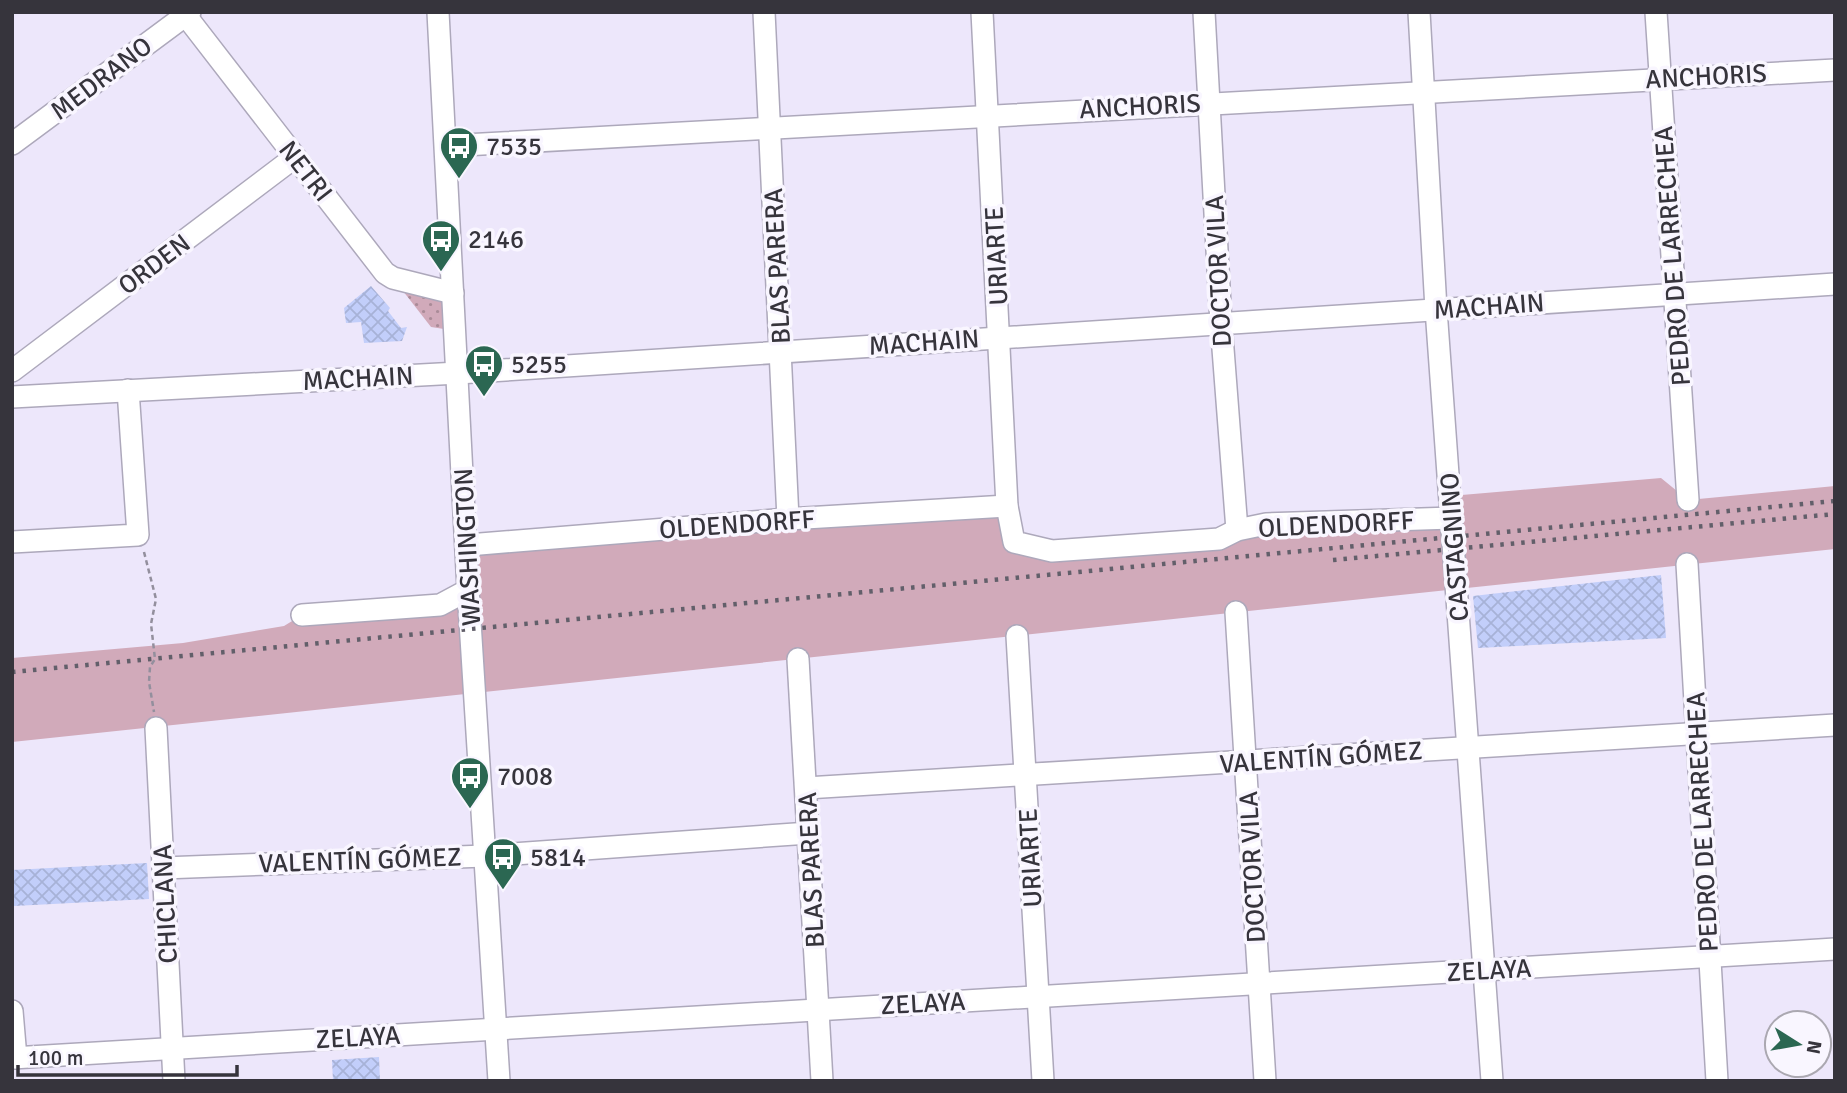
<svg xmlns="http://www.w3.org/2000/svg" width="1847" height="1093" viewBox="0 0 1847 1093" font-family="Signika,sans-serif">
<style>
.grass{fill:#d1aaba}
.park{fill:url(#park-dots)}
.building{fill:url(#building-cross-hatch)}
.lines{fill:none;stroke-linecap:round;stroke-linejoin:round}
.minor-casing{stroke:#ada8bb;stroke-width:24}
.path{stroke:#938f9d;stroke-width:2.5;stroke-dasharray:5 3.5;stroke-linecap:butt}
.minor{stroke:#fff;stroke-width:21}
.rail{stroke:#625f6a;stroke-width:4.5;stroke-dasharray:3.5 7;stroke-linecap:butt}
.labels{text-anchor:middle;stroke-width:7;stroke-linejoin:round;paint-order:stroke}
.street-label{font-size:26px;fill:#36343c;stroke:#f9f6ff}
.poi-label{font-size:26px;fill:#36343c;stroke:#f9f6ff;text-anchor:start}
</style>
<defs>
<pattern id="park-dots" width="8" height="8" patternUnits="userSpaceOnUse" patternTransform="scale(1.75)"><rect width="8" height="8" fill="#d1aaba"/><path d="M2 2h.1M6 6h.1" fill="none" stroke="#aa8b98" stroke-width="1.8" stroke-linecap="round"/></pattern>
<pattern id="building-cross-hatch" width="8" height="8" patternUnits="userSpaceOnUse" patternTransform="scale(1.75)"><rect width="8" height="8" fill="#c2cefa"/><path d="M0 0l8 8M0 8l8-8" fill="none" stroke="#a7b2d7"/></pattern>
</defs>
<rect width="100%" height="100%" fill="#ede7fb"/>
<!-- grass -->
<polygon class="grass" points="1661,478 1688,500 1835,486 1835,549 12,742 12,658 183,643 284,626 302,615 468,590 468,545 1007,506 1014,542 1053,551 1237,530 1451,518 1450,496"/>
<!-- park -->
<polygon class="park" points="403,291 443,301 444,329 431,327"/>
<!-- building -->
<g class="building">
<polygon points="371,286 390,308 388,311 401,328 407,327 402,341 364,343 361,322 346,323 344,308"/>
<polygon points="1661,575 1666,638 1478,648 1473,596"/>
<polygon points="147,863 149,899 14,906 12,870"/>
<polygon points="379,1057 380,1081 333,1081 332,1060"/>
</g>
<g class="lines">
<defs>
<g id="minor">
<polyline points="183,12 385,273 393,278 453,293"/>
<polyline points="438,12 468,590 499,1081"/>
<polyline points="764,12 788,519"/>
<polyline points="982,12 1007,506 1014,542 1052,551 1219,539 1237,530 1266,524 1452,518"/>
<polyline points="1204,12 1221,323 1237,530"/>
<polyline points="1419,12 1436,309 1492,1081"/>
<polyline points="1656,12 1688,500"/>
<polyline points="12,144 190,12"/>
<polyline points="446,146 1835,70"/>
<polyline points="12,371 295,157"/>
<polyline points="12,397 458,373 1835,284"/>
<polyline points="12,542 138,535 128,390"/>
<polyline points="468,545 788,519 1007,506"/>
<polyline points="1687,564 1717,1081"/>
<polyline points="1236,612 1265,1081"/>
<polyline points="302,615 440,605 468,590"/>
<polyline points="1017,636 1043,1081"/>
<polyline points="798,659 822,1081"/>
<polyline points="156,728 174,1081"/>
<polyline points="806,788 1835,725"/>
<polyline points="163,868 485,856 809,833"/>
<polyline points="12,1011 16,1058"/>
<polyline points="12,1058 1835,949"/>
</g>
</defs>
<!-- minor casing -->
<use href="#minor" class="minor-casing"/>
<!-- path -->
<polyline class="path" points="144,552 156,599 151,624 155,659 150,667 149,682 154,712"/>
<!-- minor -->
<use href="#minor" class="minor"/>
<!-- rail -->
<g class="rail">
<polyline points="1333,560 1835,514"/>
<polyline points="12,672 1835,501"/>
</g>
</g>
<!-- icons -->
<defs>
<symbol id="bus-pin" viewBox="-11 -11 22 30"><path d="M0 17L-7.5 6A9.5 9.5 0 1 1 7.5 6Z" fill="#2b6752" stroke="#f9f6ff"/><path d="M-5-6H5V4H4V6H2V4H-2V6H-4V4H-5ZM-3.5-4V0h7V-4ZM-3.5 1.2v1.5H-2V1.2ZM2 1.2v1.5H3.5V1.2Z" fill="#fff"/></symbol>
</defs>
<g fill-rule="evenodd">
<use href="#bus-pin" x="437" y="124" width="44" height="60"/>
<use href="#bus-pin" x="419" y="217" width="44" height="60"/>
<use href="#bus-pin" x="462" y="342" width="44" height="60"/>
<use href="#bus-pin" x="448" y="754" width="44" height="60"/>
<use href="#bus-pin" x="481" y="835" width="44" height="60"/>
</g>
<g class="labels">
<!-- street labels -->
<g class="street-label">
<text transform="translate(1706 76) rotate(-3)" y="9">ANCHORIS</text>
<text transform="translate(101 78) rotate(-37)" y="9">MEDRANO</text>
<text transform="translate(1140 106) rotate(-3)" y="9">ANCHORIS</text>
<text transform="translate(306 171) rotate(52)" y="9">NETRI</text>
<text transform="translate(996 256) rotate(-93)" y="9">URIARTE</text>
<text transform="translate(1672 256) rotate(-94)" y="9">PEDRO DE LARRECHEA</text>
<text transform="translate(154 264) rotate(-37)" y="9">ORDEN</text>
<text transform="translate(777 266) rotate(-93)" y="9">BLAS PARERA</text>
<text transform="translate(1218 271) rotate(-93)" y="9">DOCTOR VILA</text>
<text transform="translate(1489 306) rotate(-4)" y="9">MACHAIN</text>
<text transform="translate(924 342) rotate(-4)" y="9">MACHAIN</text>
<text transform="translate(358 378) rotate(-3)" y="9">MACHAIN</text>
<text transform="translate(737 524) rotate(-4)" y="9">OLDENDORFF</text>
<text transform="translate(1336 524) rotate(-3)" y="9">OLDENDORFF</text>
<text transform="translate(467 547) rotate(-93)" y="9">WASHINGTON</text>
<text transform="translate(1454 547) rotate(-94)" y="9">CASTAGNINO</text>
<text transform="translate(1321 757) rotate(-4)" y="9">VALENTÍN GÓMEZ</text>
<text transform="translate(1702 822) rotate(-93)" y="9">PEDRO DE LARRECHEA</text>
<text transform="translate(1030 858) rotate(-93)" y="9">URIARTE</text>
<text transform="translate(360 860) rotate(-2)" y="9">VALENTÍN GÓMEZ</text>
<text transform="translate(1252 867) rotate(-93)" y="9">DOCTOR VILA</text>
<text transform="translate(811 870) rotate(-93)" y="9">BLAS PARERA</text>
<text transform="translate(165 904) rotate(-93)" y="9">CHICLANA</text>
<text transform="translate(1489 970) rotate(-3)" y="9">ZELAYA</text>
<text transform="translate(923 1003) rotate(-3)" y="9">ZELAYA</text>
<text transform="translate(358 1037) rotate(-3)" y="9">ZELAYA</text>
</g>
<!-- poi labels -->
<g class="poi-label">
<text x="486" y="155">7535</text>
<text x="468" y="248">2146</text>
<text x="511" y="373">5255</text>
<text x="497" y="785">7008</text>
<text x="530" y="866">5814</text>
</g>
</g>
<!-- border -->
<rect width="1847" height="1093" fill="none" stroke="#36343c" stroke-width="28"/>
<!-- north arrow -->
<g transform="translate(1798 1044) rotate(101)"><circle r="33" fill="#f9f6ff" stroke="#aba8b1" stroke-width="2"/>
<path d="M0-5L12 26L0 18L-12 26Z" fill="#2b6752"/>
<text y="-10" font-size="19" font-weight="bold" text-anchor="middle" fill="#36343c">N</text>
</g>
<!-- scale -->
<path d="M18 1065v10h219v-10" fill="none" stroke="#36343c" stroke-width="3.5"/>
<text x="28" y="1065" font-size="21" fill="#36343c" stroke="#f9f6ff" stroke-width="5" paint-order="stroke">100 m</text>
</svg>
